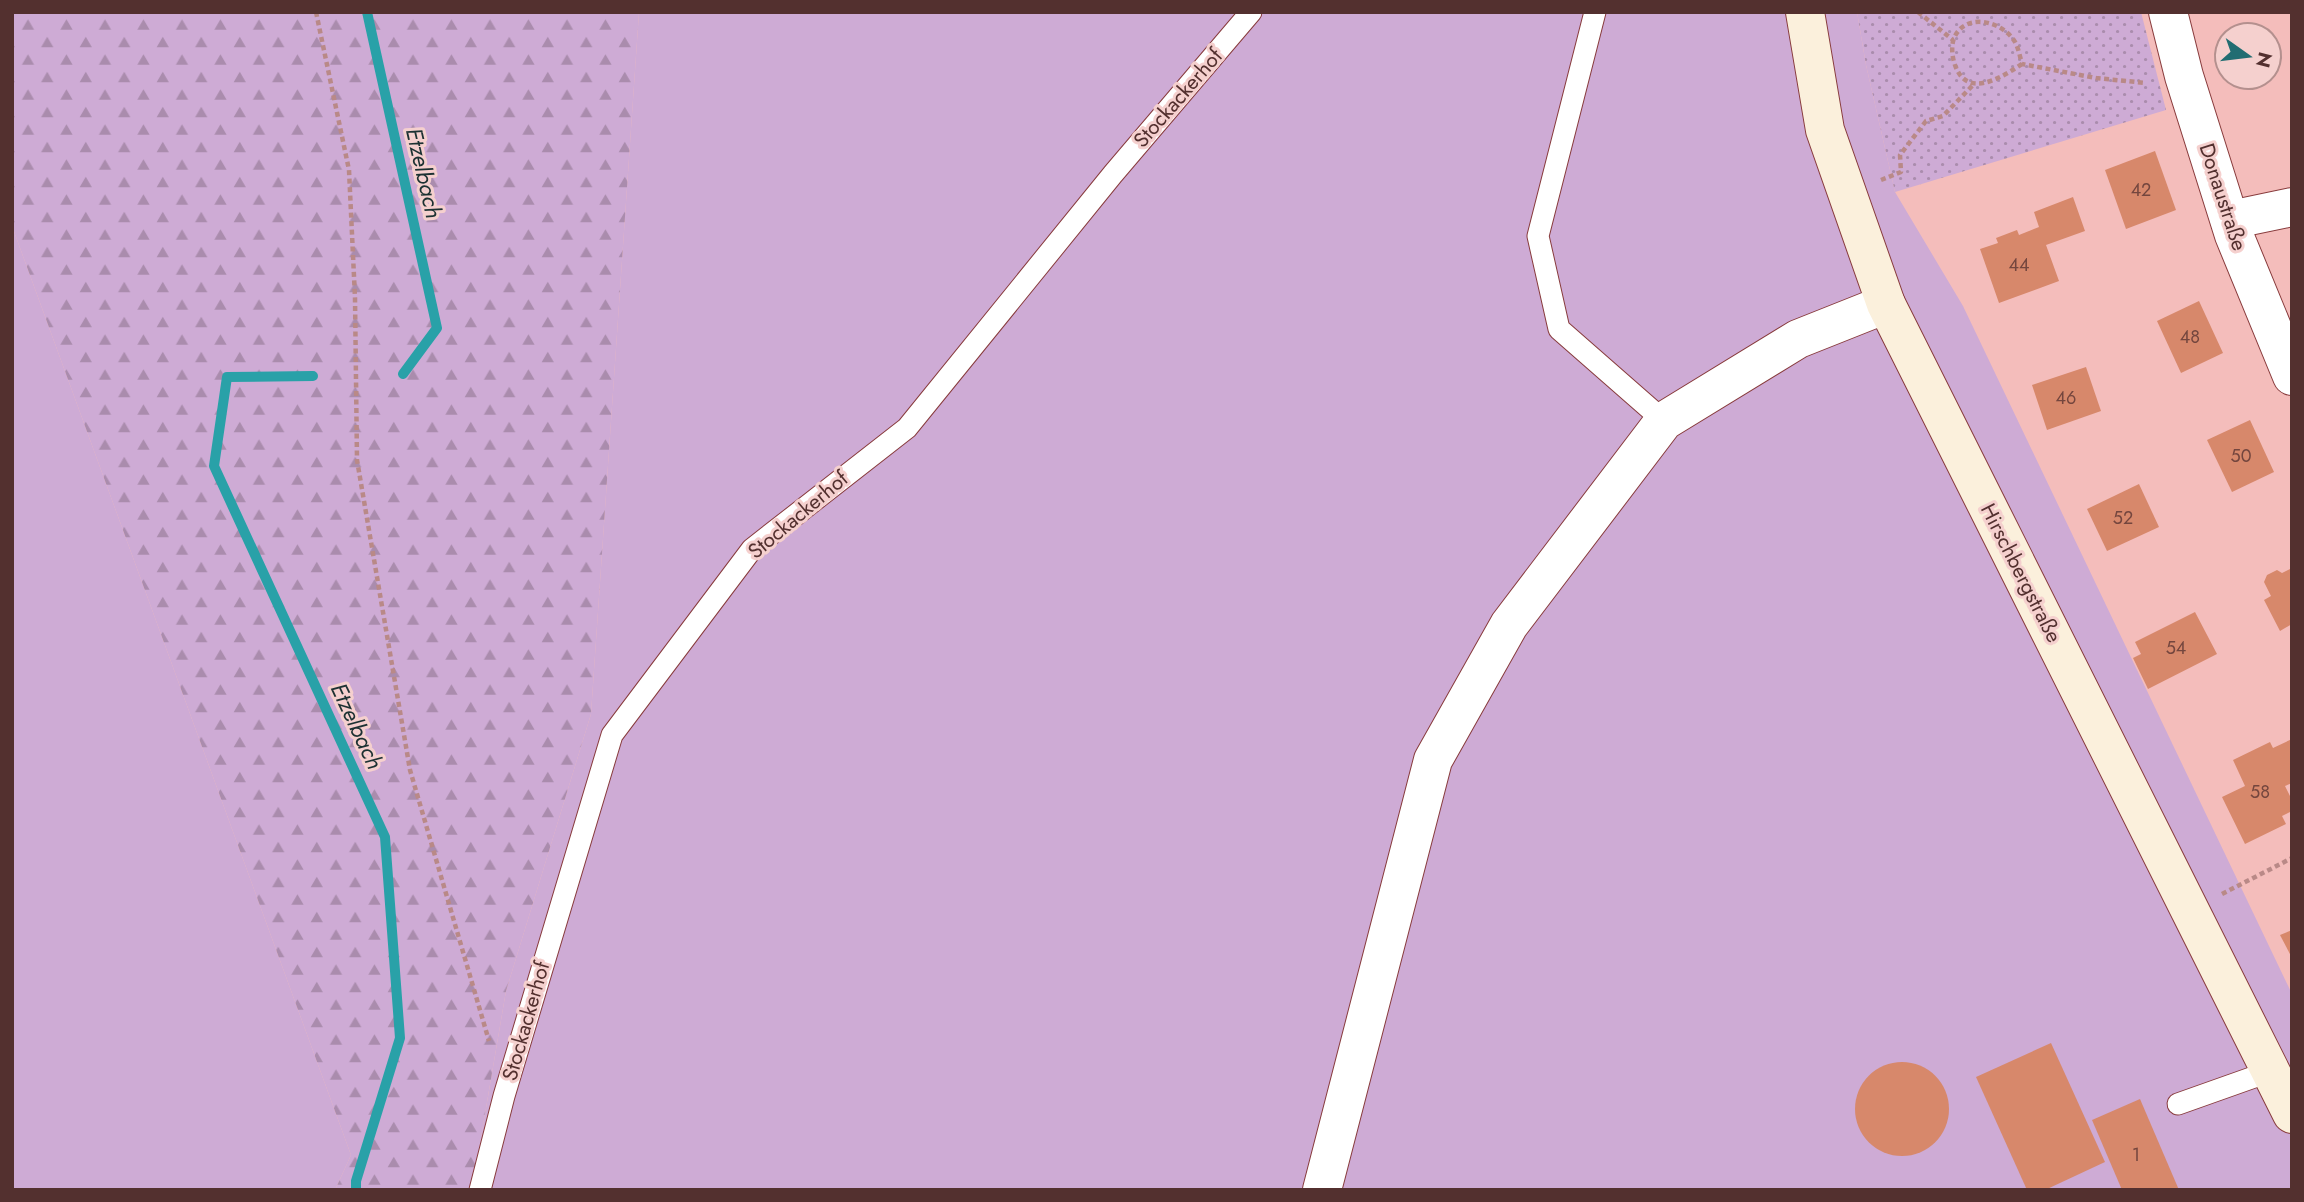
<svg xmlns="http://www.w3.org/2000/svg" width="2304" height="1202" viewBox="0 0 2304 1202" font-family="Jost,sans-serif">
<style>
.grass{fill:#ceabd5}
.forest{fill:url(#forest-firs)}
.park{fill:url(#park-dots)}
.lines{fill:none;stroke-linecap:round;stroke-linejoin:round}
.stream{stroke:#29a1a8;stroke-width:10}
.building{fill:#d7886b}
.lane-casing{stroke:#883b3c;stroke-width:23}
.street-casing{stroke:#883b3c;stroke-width:40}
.secondary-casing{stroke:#883b3c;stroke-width:40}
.path{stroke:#b98987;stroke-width:4.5;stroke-dasharray:5 3.5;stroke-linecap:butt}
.lane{stroke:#fff;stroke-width:21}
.street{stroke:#fff;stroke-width:38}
.secondary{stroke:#fbf0dc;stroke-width:38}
.labels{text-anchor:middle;stroke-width:6;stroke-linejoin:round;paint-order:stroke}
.number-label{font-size:18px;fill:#74463e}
.street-label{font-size:21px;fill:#53302f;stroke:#f5d0ce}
.water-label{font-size:23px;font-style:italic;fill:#1c3132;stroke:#f5d0ce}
</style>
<defs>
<pattern id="forest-firs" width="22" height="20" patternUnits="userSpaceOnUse" patternTransform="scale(1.75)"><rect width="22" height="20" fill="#ceabd5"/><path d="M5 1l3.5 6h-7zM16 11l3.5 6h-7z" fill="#aa8cad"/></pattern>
<pattern id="park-dots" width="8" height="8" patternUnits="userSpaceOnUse" patternTransform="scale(1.75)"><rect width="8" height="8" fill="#ceabd5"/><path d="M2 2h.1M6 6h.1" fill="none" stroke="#aa8cad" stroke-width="1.8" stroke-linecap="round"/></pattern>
</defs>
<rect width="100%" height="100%" fill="#f4bdbb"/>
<!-- grass -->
<g class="grass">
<polygon points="639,12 1857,12 1866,65 1895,192 1963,306 2292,994 2292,1190 472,1190 506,991 591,714"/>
<polygon points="12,226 351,1155 335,1190 12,1190"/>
</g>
<!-- forest -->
<polygon class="forest" points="12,12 639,12 591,714 506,991 472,1190 335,1190 351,1155 12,226"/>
<!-- park -->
<polygon class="park" points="1857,12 2141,12 2166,110 1895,192 1866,65"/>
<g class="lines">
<!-- stream -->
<g class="stream">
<polyline points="367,12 437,328 403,374"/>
<polyline points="313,376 227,377 214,466 385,837 400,1038 356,1181 356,1190"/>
</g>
</g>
<!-- building -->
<g class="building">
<polygon points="2155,151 2176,210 2126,229 2105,170"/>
<polygon points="2073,197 2085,231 2046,245 2059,281 1999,303 1980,249 1998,243 1996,238 2017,230 2019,235 2039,227 2034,212"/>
<polygon points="2199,301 2223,353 2181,373 2157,321"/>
<polygon points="2086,367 2101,411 2047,430 2032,385"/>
<polygon points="2250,420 2274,472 2232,492 2207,440"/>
<polygon points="2139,484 2159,527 2107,551 2087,509"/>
<polygon points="2292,568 2292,624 2280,631 2264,600 2271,596 2264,582 2267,575 2277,570 2282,573"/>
<polygon points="2195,612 2217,654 2148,689 2133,658 2141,654 2135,642"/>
<polygon points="2292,739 2292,783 2285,786 2292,800 2292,811 2282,816 2286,824 2245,844 2222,797 2245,786 2233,760 2270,742 2273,748"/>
<polygon points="2292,930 2292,958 2280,935"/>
<polygon points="2051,1043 2105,1162 2045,1190 2027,1190 1976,1077"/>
<circle cx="1902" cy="1109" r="47"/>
<polygon points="2140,1099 2179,1190 2122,1190 2092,1120"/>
</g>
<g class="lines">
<defs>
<g id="lane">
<polyline points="1595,12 1538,236 1559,329 1664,421"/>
<polyline points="2178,1104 2271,1071"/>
<polyline points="480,1190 504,1096 612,735 752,549 907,428 1113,174 1251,12"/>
</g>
<g id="street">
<polyline points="2168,12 2184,76 2234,235 2292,376"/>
<polyline points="2230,220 2292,207"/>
<polyline points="1322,1190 1433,760 1509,625 1664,421 1798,339 1886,304"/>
</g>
<polyline id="secondary" points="1805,12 1825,130 1886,304 2292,1114"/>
</defs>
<!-- lane casing -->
<use href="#lane" class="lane-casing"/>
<!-- street casing -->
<use href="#street" class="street-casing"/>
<!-- secondary casing -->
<use href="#secondary" class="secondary-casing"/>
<!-- path -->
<g class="path">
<polyline points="316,12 349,170 355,298 357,460 410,770 489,1041"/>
<polyline points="1918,12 1953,40"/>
<path d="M2022 64C2002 77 1967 100 1955 65 1952 57 1951 46 1954 38 1965 13 1999 20 2013 39 2018 45 2020 57 2022 64L2096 78 2146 83"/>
<polyline points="1881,180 1901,172 1900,155 1926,121 1943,116 1974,84"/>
<polyline points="2222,894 2292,858"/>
</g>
<!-- lane -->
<use href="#lane" class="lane"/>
<!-- street -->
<use href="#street" class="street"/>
<!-- secondary -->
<use href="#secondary" class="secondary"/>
</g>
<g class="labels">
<!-- number labels -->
<g class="number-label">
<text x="2141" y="196">42</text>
<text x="2019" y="271">44</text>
<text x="2190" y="343">48</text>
<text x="2066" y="404">46</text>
<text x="2241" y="462">50</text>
<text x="2123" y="524">52</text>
<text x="2176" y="654">54</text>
<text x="2260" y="798">58</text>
<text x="2136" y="1161">1</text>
</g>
<!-- street labels -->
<g class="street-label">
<text transform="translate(1178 98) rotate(-49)" y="7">Stockackerhof</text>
<text transform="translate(2223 197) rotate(72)" y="7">Donaustraße</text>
<text transform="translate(798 515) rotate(-40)" y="7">Stockackerhof</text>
<text transform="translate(2021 573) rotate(63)" y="7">Hirschbergstraße</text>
<text transform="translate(526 1021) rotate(-74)" y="7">Stockackerhof</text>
</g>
<!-- water labels -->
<g class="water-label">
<text transform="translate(424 173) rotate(77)" y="8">Etzelbach</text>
<text transform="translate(357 726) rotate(65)" y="8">Etzelbach</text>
</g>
</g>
<!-- border -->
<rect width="2304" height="1202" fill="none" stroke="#53302f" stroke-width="28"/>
<!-- north arrow -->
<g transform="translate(2248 56) rotate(104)"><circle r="33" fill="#f5d0ce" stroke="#b4908e" stroke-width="2"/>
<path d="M0-5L12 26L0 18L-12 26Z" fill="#226d72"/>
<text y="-10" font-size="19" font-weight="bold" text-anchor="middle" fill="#53302f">N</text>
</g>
</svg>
